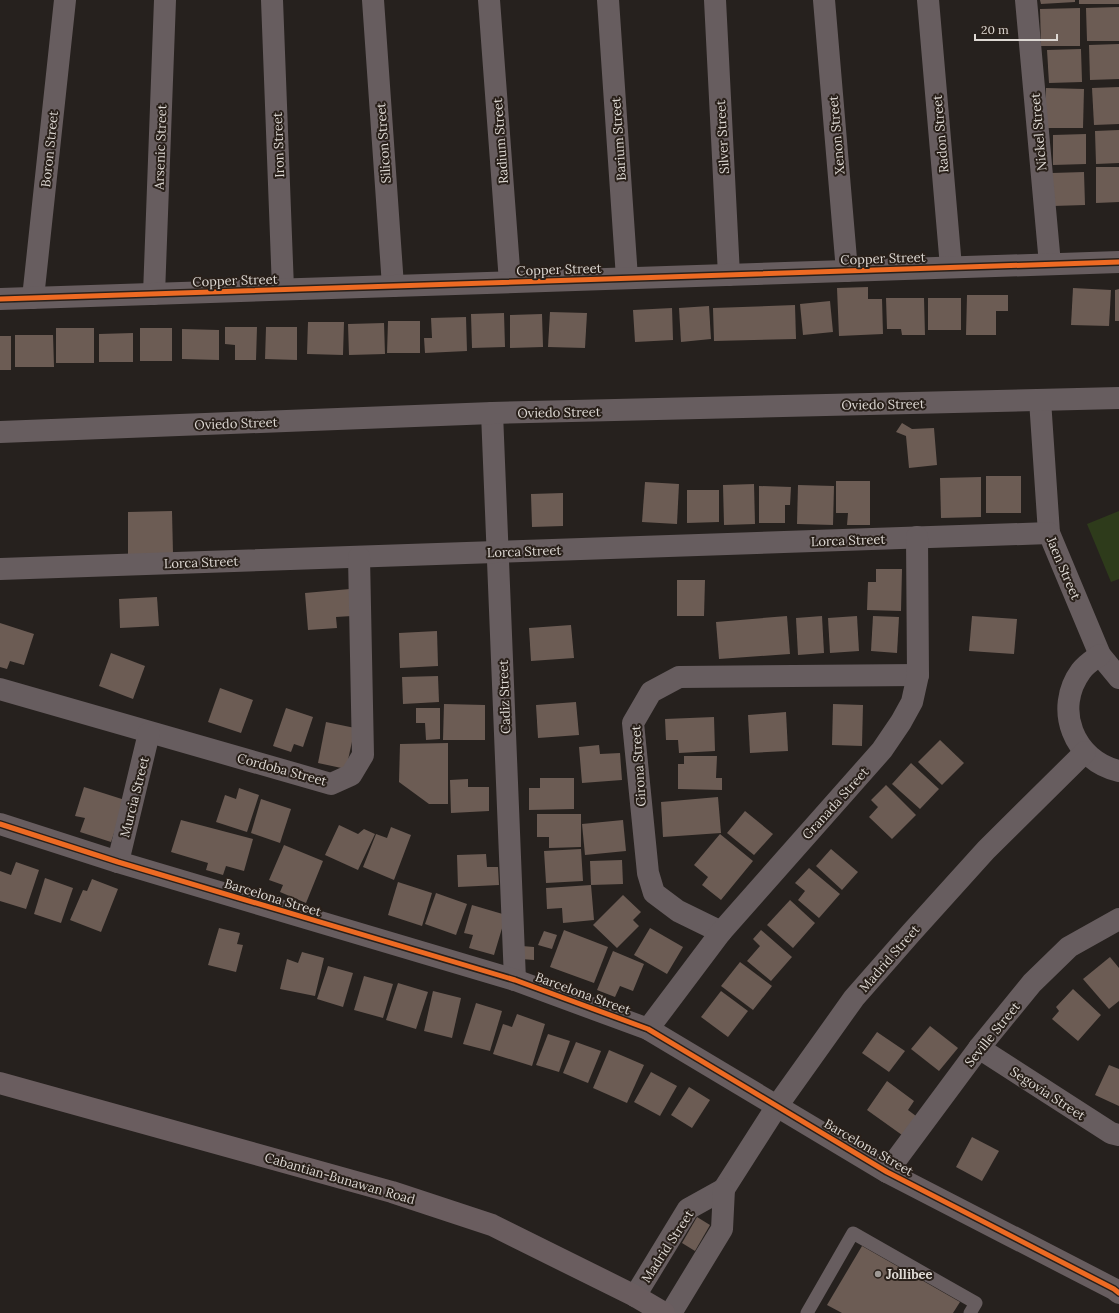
<svg xmlns="http://www.w3.org/2000/svg" width="1119" height="1313" viewBox="0 0 1119 1313" font-family="Lora,serif">
<style>
.green{fill:#2e3b1b}
.building{fill:#6c5c54}
.lines{fill:none;stroke-linecap:round;stroke-linejoin:round}
.service{stroke:#675d5f;stroke-width:13}
.minor{stroke:#675d5f;stroke-width:22}
.primary{stroke:#6a5d5f;stroke-width:22}
.cycleway-casing{stroke:#29201a;stroke-width:8}
.cycleway{stroke:#ed6a23;stroke-width:5}
.poi-dot{fill:#9d9894;stroke:#29201a;stroke-width:1.5}
.labels{text-anchor:middle;stroke-width:4;stroke-linejoin:round;paint-order:stroke}
.street-label{font-size:13px;fill:#ddd8d3;stroke:#29201a}
.poi-label{font-size:13px;font-weight:bold;fill:#ddd8d3;stroke:#29201a;text-anchor:start}
</style>
<rect width="100%" height="100%" fill="#26211e"/>
<!-- green -->
<polygon class="green" points="1119,511 1119,579 1111,582 1087,524"/>
<!-- building -->
<g class="building">
<polygon points="1040,0 1075,0 1075,2 1041,4"/>
<rect x="1079" y="0" width="40" height="4"/>
<polygon points="1119,7 1119,41 1087,41 1086,8"/>
<polygon points="1080,8 1080,46 1041,46 1040,9"/>
<polygon points="1119,44 1119,79 1090,80 1089,45"/>
<polygon points="1081,49 1082,82 1049,83 1047,50"/>
<polygon points="1119,87 1119,124 1094,125 1092,88"/>
<polygon points="1046,88 1084,89 1083,128 1046,128"/>
<polygon points="1119,130 1119,163 1096,164 1095,131"/>
<polygon points="1086,134 1086,164 1053,165 1053,135"/>
<polygon points="1096,167 1119,167 1119,202 1096,203"/>
<polygon points="1084,172 1085,205 1053,206 1052,173"/>
<polygon points="868,287 868,299 882,299 883,334 839,336 837,288"/>
<polygon points="1073,288 1111,290 1109,326 1071,325"/>
<polygon points="1119,289 1119,321 1115,321 1115,290"/>
<polygon points="967,295 1008,295 1008,311 996,311 996,335 966,335"/>
<polygon points="886,298 924,298 925,335 902,335 901,329 887,329"/>
<rect x="928" y="298" width="33" height="32"/>
<polygon points="830,301 833,332 803,335 800,304"/>
<polygon points="795,305 796,339 714,341 713,308"/>
<polygon points="709,306 711,339 681,342 679,308"/>
<polygon points="672,308 673,340 635,342 633,310"/>
<polygon points="550,312 587,313 585,348 548,347"/>
<polygon points="504,313 505,347 472,348 471,314"/>
<polygon points="542,314 543,347 510,348 510,315"/>
<polygon points="466,317 467,351 425,353 424,338 432,338 431,318"/>
<polygon points="388,321 420,321 420,353 387,353"/>
<polygon points="308,322 344,322 343,355 307,354"/>
<polygon points="384,323 385,354 349,355 348,324"/>
<polygon points="225,327 257,327 256,360 235,360 235,345 225,344"/>
<polygon points="266,327 297,327 297,360 265,359"/>
<rect x="56" y="328" width="38" height="35"/>
<rect x="140" y="328" width="32" height="33"/>
<polygon points="182,329 219,330 219,360 182,359"/>
<polygon points="133,333 133,362 99,362 99,334"/>
<polygon points="15,335 53,335 54,367 15,367"/>
<rect x="0" y="336" width="11" height="34"/>
<polygon points="902,423 912,429 934,428 937,465 909,468 906,436 896,432"/>
<rect x="986" y="476" width="35" height="37"/>
<polygon points="981,477 981,517 941,518 940,478"/>
<polygon points="836,481 870,481 870,525 847,525 848,513 836,513"/>
<polygon points="645,482 679,484 677,524 642,522"/>
<polygon points="754,484 755,524 724,525 723,485"/>
<polygon points="798,485 834,486 833,525 797,524"/>
<polygon points="759,486 791,487 790,505 785,505 785,523 759,523"/>
<polygon points="687,490 719,490 719,522 687,523"/>
<polygon points="563,493 563,526 532,527 531,494"/>
<polygon points="172,511 173,554 128,554 128,512"/>
<polygon points="876,569 902,569 901,611 867,610 868,582 876,582"/>
<polygon points="677,580 705,580 704,616 677,616"/>
<polygon points="350,589 352,616 336,617 337,628 308,630 305,593"/>
<polygon points="157,597 159,626 120,628 119,599"/>
<polygon points="787,616 790,654 719,659 716,622"/>
<polygon points="822,616 824,653 798,655 796,618"/>
<polygon points="857,616 859,651 830,653 828,618"/>
<polygon points="873,616 899,617 897,653 871,651"/>
<polygon points="972,616 1017,619 1014,654 969,651"/>
<polygon points="0,623 34,634 24,665 10,661 7,669 0,667"/>
<polygon points="571,625 574,658 531,661 529,628"/>
<polygon points="437,631 438,666 400,668 399,633"/>
<polygon points="111,653 145,666 133,699 99,686"/>
<polygon points="438,676 439,702 403,704 402,677"/>
<polygon points="220,688 253,700 241,733 208,722"/>
<polygon points="576,702 579,735 538,738 536,705"/>
<polygon points="444,704 485,705 485,740 443,740"/>
<polygon points="833,704 863,705 862,746 832,745"/>
<polygon points="286,708 313,717 303,747 294,744 291,752 273,746"/>
<polygon points="416,708 440,708 440,739 426,740 425,723 416,723"/>
<polygon points="786,712 788,751 750,753 748,715"/>
<polygon points="714,717 715,751 679,753 678,740 666,740 665,719"/>
<polygon points="326,722 355,728 346,769 318,763"/>
<polygon points="940,740 964,763 942,785 918,762"/>
<polygon points="448,743 448,804 429,804 399,782 400,744"/>
<polygon points="599,745 600,754 620,753 622,780 582,783 579,747"/>
<polygon points="684,756 717,756 716,778 722,778 722,790 678,789 678,764 684,764"/>
<polygon points="911,763 939,789 920,809 892,784"/>
<polygon points="540,778 574,778 574,809 529,810 529,788 540,788"/>
<polygon points="468,779 468,787 489,787 489,811 451,813 450,780"/>
<polygon points="886,785 916,815 892,839 869,817 878,807 871,800"/>
<polygon points="84,787 125,800 111,842 80,832 85,818 75,816"/>
<polygon points="239,788 259,795 247,832 216,822 225,795 236,799"/>
<polygon points="718,797 721,833 663,837 661,802"/>
<polygon points="261,799 291,809 280,843 251,833"/>
<polygon points="745,811 773,834 754,855 727,833"/>
<polygon points="537,814 581,814 581,847 549,848 549,837 537,837"/>
<polygon points="181,820 253,839 244,871 226,866 223,875 206,870 208,863 171,852"/>
<polygon points="623,820 626,851 585,855 582,824"/>
<polygon points="339,825 358,834 364,829 375,834 358,870 325,855"/>
<polygon points="391,827 411,835 394,880 363,867 376,834 387,838"/>
<polygon points="720,834 753,861 721,900 702,885 708,877 694,865"/>
<polygon points="284,845 323,861 306,903 280,892 283,885 269,880"/>
<polygon points="581,849 583,881 546,883 544,851"/>
<polygon points="831,849 858,872 842,890 816,866"/>
<polygon points="486,854 487,867 498,867 499,885 458,887 457,855"/>
<polygon points="622,860 623,884 591,885 590,861"/>
<polygon points="16,862 39,870 26,909 0,901 0,871 11,875"/>
<polygon points="809,868 840,894 819,918 798,900 805,891 795,883"/>
<polygon points="45,878 73,888 61,923 34,914"/>
<polygon points="92,879 118,889 101,932 70,920 83,890 87,891"/>
<polygon points="398,882 432,893 422,926 388,915"/>
<polygon points="591,885 594,920 563,923 562,908 547,909 546,888"/>
<polygon points="436,893 467,904 456,935 425,924"/>
<polygon points="623,895 641,912 633,920 639,926 617,948 593,925"/>
<polygon points="790,900 815,923 793,948 767,925"/>
<polygon points="472,905 506,915 494,955 469,948 473,935 464,933"/>
<polygon points="219,928 240,933 237,944 243,945 236,972 208,965"/>
<polygon points="650,928 683,947 667,974 634,955"/>
<polygon points="564,930 608,947 594,983 550,967"/>
<polygon points="761,930 792,957 771,981 747,961 760,946 753,939"/>
<polygon points="544,931 557,935 552,949 538,945"/>
<polygon points="522,946 534,947 534,960 521,959"/>
<polygon points="613,951 644,964 633,991 620,986 615,997 597,990"/>
<polygon points="302,952 324,958 315,996 280,989 287,959 298,963"/>
<polygon points="1110,957 1119,968 1119,1001 1109,1009 1083,979"/>
<polygon points="740,962 772,986 753,1010 721,986"/>
<polygon points="328,966 353,973 343,1007 317,999"/>
<polygon points="364,976 393,984 383,1018 354,1010"/>
<polygon points="398,983 428,992 416,1029 386,1020"/>
<polygon points="1073,989 1101,1015 1078,1041 1052,1019 1059,1011 1056,1007"/>
<polygon points="433,991 461,998 452,1038 424,1031"/>
<polygon points="721,991 748,1011 728,1037 701,1017"/>
<polygon points="476,1003 502,1011 490,1051 463,1044"/>
<polygon points="517,1014 545,1024 532,1066 493,1054 503,1024 512,1027"/>
<polygon points="930,1026 958,1048 939,1071 911,1049"/>
<polygon points="877,1032 905,1051 889,1072 862,1053"/>
<polygon points="548,1034 570,1041 559,1072 536,1065"/>
<polygon points="576,1042 601,1051 588,1083 563,1073"/>
<polygon points="609,1050 644,1065 627,1103 593,1088"/>
<polygon points="1109,1065 1119,1069 1119,1106 1095,1095"/>
<polygon points="651,1072 677,1086 660,1116 634,1102"/>
<polygon points="887,1081 914,1101 908,1110 916,1116 902,1135 867,1110"/>
<polygon points="689,1087 710,1100 692,1128 671,1115"/>
<polygon points="972,1137 999,1151 982,1181 956,1167"/>
<polygon points="697,1217 710,1225 695,1251 682,1243"/>
<polygon points="862,1246 960,1302 953,1313 842,1313 827,1305"/>
</g>
<g class="lines">
<!-- service -->
<polyline class="service" points="807,1313 853,1233 976,1303 970,1313"/>
<!-- minor -->
<g class="minor">
<polyline points="272,0 283,289"/>
<polyline points="373,0 393,286"/>
<polyline points="489,0 510,282"/>
<polyline points="608,0 627,278"/>
<polyline points="715,0 729,275"/>
<polyline points="824,0 847,271"/>
<polyline points="928,0 951,267"/>
<polyline points="1026,0 1050,264"/>
<polyline points="154,294 165,0"/>
<polyline points="33,298 65,0"/>
<polyline points="0,299 1119,262"/>
<polyline points="1040,400 1049,533 1100,655 1119,678"/>
<polyline points="492,413 515,980"/>
<polyline points="0,432 492,413 1119,398"/>
<polyline points="0,569 1049,533"/>
<path d="M1100 655C1093 660 1086 664 1081 671 1053 709 1074 761 1119 771"/>
<polyline points="0,689 331,784 351,775 363,755 359,557"/>
<polyline points="0,824 118,862 515,980 648,1029 887,1172 1114,1289 1119,1293"/>
<polyline points="118,862 149,733"/>
<polyline points="721,932 678,911 654,893 648,873 633,723 651,692 679,677 918,675"/>
<polyline points="648,1029 721,932 882,750 901,722 912,702 918,675 917,537"/>
<polyline points="979,1048 1111,1133 1119,1135"/>
<polyline points="887,1172 979,1048 1032,983 1069,947 1119,919"/>
<polyline points="635,1296 688,1209 724,1189 777,1106 854,998 911,933 986,850 1085,752"/>
<polyline points="671,1313 722,1229 724,1189"/>
</g>
<!-- primary -->
<polyline class="primary" points="0,1083 392,1192 492,1225 635,1296 664,1313"/>
<defs>
<g id="cycleway">
<polyline points="0,299 1119,262"/>
<polyline points="0,824 118,862 515,980 648,1029 887,1172 1114,1289 1119,1293"/>
</g>
</defs>
<!-- cycleway casing -->
<use href="#cycleway" class="cycleway-casing"/>
<!-- cycleway -->
<use href="#cycleway" class="cycleway"/>
</g>
<!-- markers -->
<circle class="poi-dot" cx="878" cy="1274" r="4"/>
<g class="labels">
<!-- street labels -->
<g class="street-label">
<text transform="translate(1038 132) rotate(-95)" y="5">Nickel Street</text>
<text transform="translate(940 134) rotate(-95)" y="5">Radon Street</text>
<text transform="translate(836 135) rotate(-95)" y="5">Xenon Street</text>
<text transform="translate(722 137) rotate(-93)" y="5">Silver Street</text>
<text transform="translate(618 139) rotate(-94)" y="5">Barium Street</text>
<text transform="translate(500 141) rotate(-94)" y="5">Radium Street</text>
<text transform="translate(383 143) rotate(-94)" y="5">Silicon Street</text>
<text transform="translate(278 145) rotate(-92)" y="5">Iron Street</text>
<text transform="translate(160 147) rotate(-88)" y="5">Arsenic Street</text>
<text transform="translate(49 149) rotate(-84)" y="5">Boron Street</text>
<text transform="translate(883 258) rotate(-2)" y="5">Copper Street</text>
<text transform="translate(559 269) rotate(-2)" y="5">Copper Street</text>
<text transform="translate(235 280) rotate(-2)" y="5">Copper Street</text>
<text transform="translate(883 404) rotate(-1)" y="5">Oviedo Street</text>
<text transform="translate(559 412) rotate(-1)" y="5">Oviedo Street</text>
<text transform="translate(236 423) rotate(-2)" y="5">Oviedo Street</text>
<text transform="translate(848 540) rotate(-2)" y="5">Lorca Street</text>
<text transform="translate(524 551) rotate(-2)" y="5">Lorca Street</text>
<text transform="translate(201 562) rotate(-2)" y="5">Lorca Street</text>
<text transform="translate(1064 568) rotate(67)" y="5">Jaen Street</text>
<text transform="translate(504 697) rotate(-92)" y="5">Cadiz Street</text>
<text transform="translate(638 766) rotate(-94)" y="5">Girona Street</text>
<text transform="translate(282 769) rotate(15)" y="5">Cordoba Street</text>
<text transform="translate(134 797) rotate(-76)" y="5">Murcia Street</text>
<text transform="translate(835 803) rotate(-48)" y="5">Granada Street</text>
<text transform="translate(273 897) rotate(17)" y="5">Barcelona Street</text>
<text transform="translate(889 958) rotate(-49)" y="5">Madrid Street</text>
<text transform="translate(583 993) rotate(20)" y="5">Barcelona Street</text>
<text transform="translate(992 1034) rotate(-51)" y="5">Seville Street</text>
<text transform="translate(1048 1093) rotate(33)" y="5">Segovia Street</text>
<text transform="translate(869 1147) rotate(30)" y="5">Barcelona Street</text>
<text transform="translate(340 1178) rotate(16)" y="5">Cabantian-Bunawan Road</text>
<text transform="translate(667 1246) rotate(-57)" y="5">Madrid Street</text>
</g>
<!-- poi labels -->
<g class="poi-label">
<text x="886" y="1279">Jollibee</text>
</g>
</g>
<!-- scale -->
<path d="M975 34v6h82v-6" fill="none" stroke="#ddd8d3" stroke-width="2"/>
<text x="981" y="34" font-size="12" fill="#ddd8d3" stroke="#29201a" stroke-width="3" paint-order="stroke">20 m</text>
</svg>
